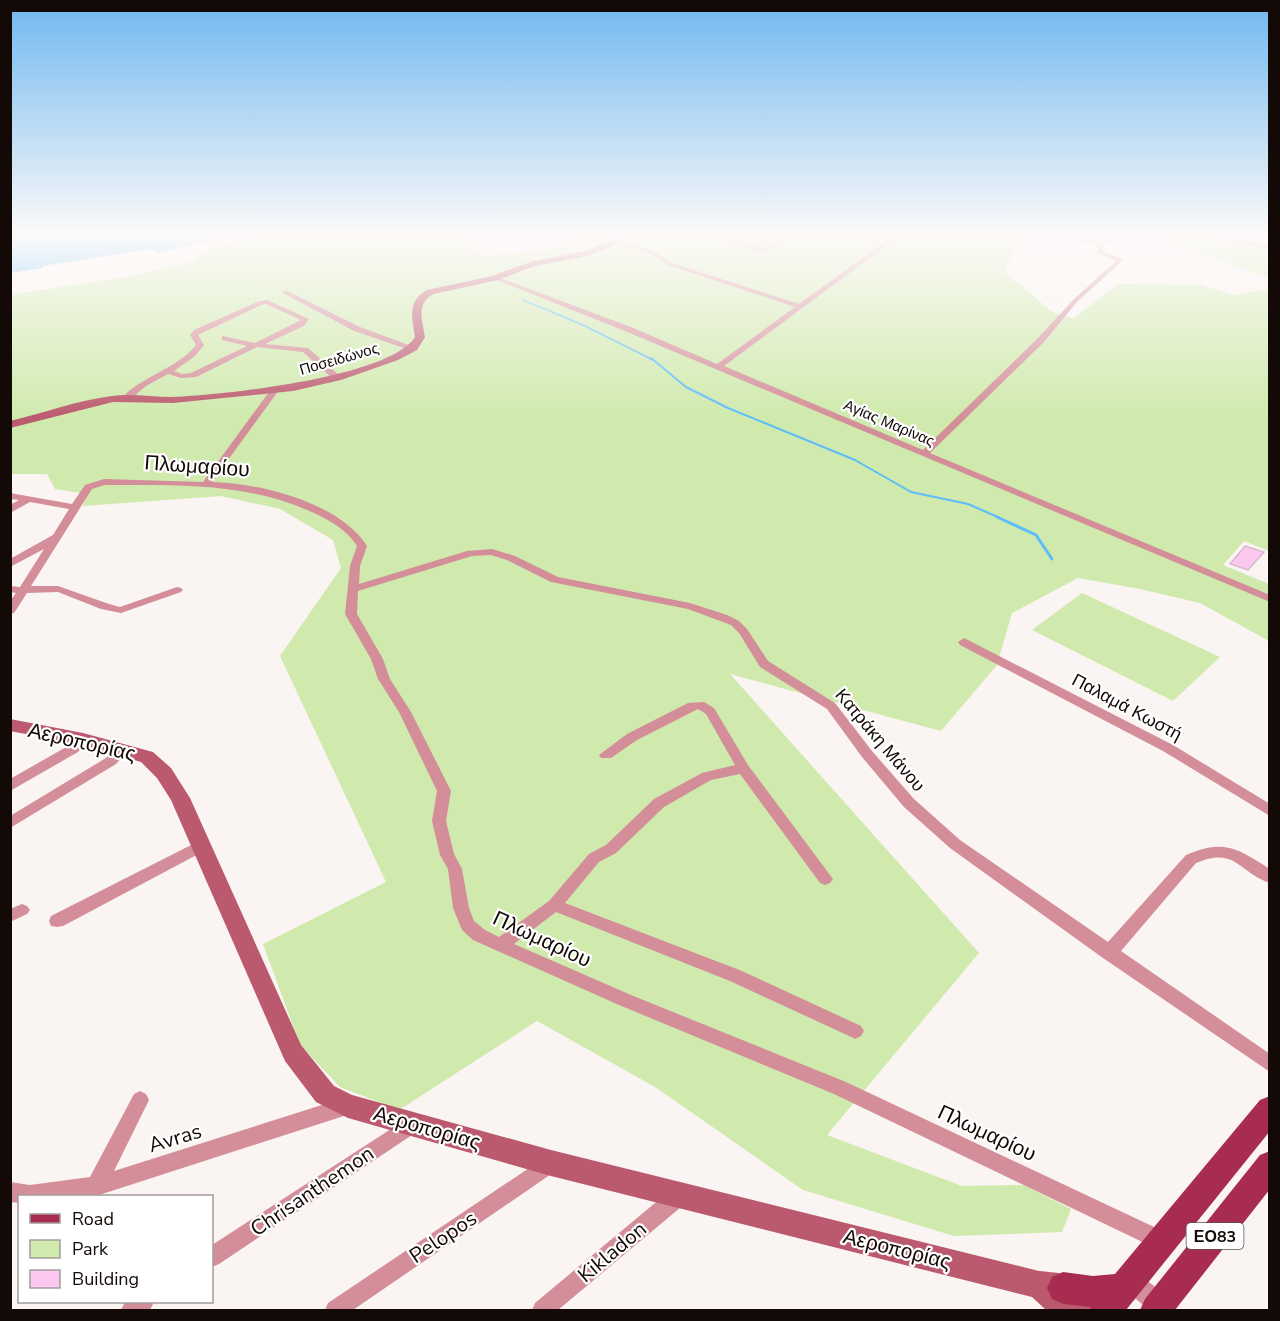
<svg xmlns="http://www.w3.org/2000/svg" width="1280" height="1321" viewBox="0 0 1280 1321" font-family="'Nunito Sans',sans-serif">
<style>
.green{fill:#cfeaac}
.water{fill:#5dbcfb}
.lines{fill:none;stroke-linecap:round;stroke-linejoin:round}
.stream-far2{stroke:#5dbcfb;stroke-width:1.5}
.stream-far1{stroke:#5dbcfb;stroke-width:2}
.stream{stroke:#5dbcfb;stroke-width:3}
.building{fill:#fcc8ef;stroke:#d3bacd;stroke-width:1.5}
.street{fill:#d38e99;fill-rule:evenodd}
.secondary{fill:#bb596e;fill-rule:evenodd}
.primary{fill:#a72c4f;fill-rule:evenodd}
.labels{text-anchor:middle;stroke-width:4.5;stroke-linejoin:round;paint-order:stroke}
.far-street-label{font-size:15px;fill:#130906;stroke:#fff}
.shield{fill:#fff;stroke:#5a5351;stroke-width:1.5}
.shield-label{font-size:16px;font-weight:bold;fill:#130906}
.street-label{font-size:18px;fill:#130906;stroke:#fff}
.near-street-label{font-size:21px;fill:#130906;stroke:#fff}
</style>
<rect width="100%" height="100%" fill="#faf4f2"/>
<!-- green -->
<g class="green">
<polygon points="268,235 456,235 481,256 590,245 577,235 1001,235 1020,240 1004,271 1051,311 1073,319 1118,284 1200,285 1235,295 1268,289 1269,285 1269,551 1244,541 1223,565 1269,584 1269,641 1200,603 1140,589 1078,578 1012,613 997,665 941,731 730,674 979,953 827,1135 962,1186 1024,1185 1071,1209 1062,1232 954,1236 803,1190 655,1087 537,1021 399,1110 340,1087 300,1045 263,944 386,882 280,656 341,568 333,540 280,509 221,496 83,506 87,494 55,489 47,474 11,474 10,295 126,277 192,262 208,249"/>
<polygon points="1164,235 1194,235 1269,248 1269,279 1170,240"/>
<polygon points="1082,593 1220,657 1173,701 1032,630"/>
</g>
<!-- water -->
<polygon class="water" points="11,235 233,235 158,253 151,249 42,266 42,268 11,273"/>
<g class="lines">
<!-- stream-far2 -->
<polyline class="stream-far2" points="523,300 583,325 653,360"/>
<!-- stream-far1 -->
<polyline class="stream-far1" points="651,358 686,387 728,408 855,460 911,492 968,504 1000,518"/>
<!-- stream -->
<polyline class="stream" points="997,517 1036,535 1052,559"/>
</g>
<!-- building -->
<polygon class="building" points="1245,546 1264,552 1248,570 1230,564"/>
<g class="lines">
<!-- street -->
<g class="street">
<path d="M707 235C727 235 757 254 774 245 778 243 782 238 785 235H792L778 247 761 252Z"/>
<polygon points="894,235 901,235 724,366 923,450 1038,338 1073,300 1116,261 1098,253 1098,245 1070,240 1065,235 1100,242 1113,235 1121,235 1104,245 1103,251 1122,259 1122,261 1077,302 1044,342 930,453 1270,595 1270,602 625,331 492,278 497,277 631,327 717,364 795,307 668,265 647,252 612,243 612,241 651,250 672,263 799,304"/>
<polygon points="1200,235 1214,235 1270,245 1270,249"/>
<polygon points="283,291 287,291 360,327 417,348 410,350 354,331 283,293"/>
<path d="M267 300 309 319 304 326 265 344 308 348 340 376V380H334L303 352 257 347 196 377 181 378 168 374 146 386 128 401 121 399C142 375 176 370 196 345L190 335 194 330 257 302ZM266 304 301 320 255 343 222 336V340L247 346 191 373 182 374 174 371 195 356 204 345 198 335 200 334 261 305Z"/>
<path d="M272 388 279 390 212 482C261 483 340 503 367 546L360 566 359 584 467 551 492 549 515 556 558 577 690 603 727 615 739 621 747 629 768 661 835 703 872 751 914 799 960 840 1108 942 1186 855C1225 839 1236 848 1270 869V883C1238 872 1236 846 1196 863L1121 951 1270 1054V1072L1103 958 950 848 904 807 862 757 827 709 760 667 739 633 731 625 688 609 551 582 507 560 491 555 472 556 358 591 357 614 383 659 390 679 411 712 451 791 446 821 454 854 462 869 469 908 474 921 485 930 499 937 549 901 589 854 606 845 654 799 702 773 735 765 706 714 698 709 637 740 611 758H601L599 755 627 734 688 703 704 702 714 708 748 765 830 875 833 879 830 883 825 885 820 883 740 774 711 780 664 807 616 853 599 862 565 903 742 971 861 1026 864 1031 861 1036 855 1039 849 1036 730 981 556 912 514 944 631 995 846 1082 1169 1234 1172 1241 1169 1248 1162 1251 1155 1248 834 1094 619 1005 473 940 462 930 453 908 448 869 440 855 432 821 437 791 399 712 378 679 371 659 345 614 350 566 357 546C347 530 331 521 314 513 247 482 177 485 105 485L92 489 31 586H58L109 604 120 607 177 587 181 588 183 590 181 592 121 613 101 609 58 592 27 593 14 613 10 614V601L16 593 10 592V586L20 587 44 549 10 567V559L53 535 69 509 30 502 10 513V505L19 500 10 499V493L72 504 85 485 104 479 203 482Z"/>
<polygon points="964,638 1173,745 1270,804 1270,816 1163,751 960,645 958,642"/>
<polygon points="83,735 88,736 90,739 78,752 10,791 10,779 68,746 78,736"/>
<polygon points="122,744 127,746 129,749 116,764 10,828 10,816 106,758 117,746"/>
<polygon points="201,840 206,842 208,846 206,850 63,926 57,927 51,926 49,921 51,916"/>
<polygon points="22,904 27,906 30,910 27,914 10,922 10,909"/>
<polygon points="140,1091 146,1094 149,1100 114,1171 347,1097 353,1100 356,1106 353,1112 347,1115 96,1196 20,1196 20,1203 10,1202 10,1182 30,1185 90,1177 134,1094"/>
<polygon points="411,1116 418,1119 420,1125 418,1131 219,1264 212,1267 212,1245"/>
<polygon points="550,1154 557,1156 560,1163 557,1170 353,1310 325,1310 328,1303"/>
<polygon points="680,1185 687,1188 690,1195 687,1202 558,1310 532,1310 535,1303 673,1188"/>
<path d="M1130 1271C1143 1276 1171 1297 1175 1310H1149L1123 1288 1120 1281 1123 1274Z"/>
<polygon points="125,1302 154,1302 150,1310 121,1310"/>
</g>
<!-- secondary -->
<g class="secondary">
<path d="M612 235H620V239L613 246 587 256 535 266 498 280 433 294C416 304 422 320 425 337L417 350 398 360 341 380 293 391 173 403 113 402 10 428V421C44 413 78 400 112 396 131 393 152 397 172 397 221 395 389 378 415 337 412 318 407 301 427 290L492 276 533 261 582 252 607 242Z"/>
<path d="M10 719 83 733 153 752 171 768 190 798 301 1045 334 1086 352 1095 551 1150 1039 1271C1047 1272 1055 1272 1063 1274 1079 1278 1100 1296 1105 1310H1046L1032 1297 551 1176 348 1118 316 1102 285 1061 171 800 157 778 141 762 83 745 10 731Z"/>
</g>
<!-- primary -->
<g class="primary">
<polygon points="1270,1096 1270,1131 1126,1310 1090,1310 1091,1307 1063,1304 1052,1299 1047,1288 1052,1277 1063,1272 1093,1276 1115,1274 1260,1100"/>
<polygon points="1270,1151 1270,1189 1175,1310 1140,1310 1145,1299 1260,1155"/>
</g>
</g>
<!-- sky -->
<linearGradient id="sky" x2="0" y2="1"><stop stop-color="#70b7f0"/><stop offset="0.56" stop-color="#fdfaf9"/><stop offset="1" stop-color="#fdfaf9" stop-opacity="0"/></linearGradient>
<rect width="1280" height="420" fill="url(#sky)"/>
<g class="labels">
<!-- far-street labels -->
<g class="far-street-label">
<text transform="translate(339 359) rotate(-16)" y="5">Ποσειδώνος</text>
<text transform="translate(889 423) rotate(23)" y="5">Αγίας Μαρίνας</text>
</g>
<!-- shield labels -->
<rect class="shield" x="1186.5" y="1223" width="57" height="26" rx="4.5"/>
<g class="shield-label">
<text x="1215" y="1242">ΕΟ83</text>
</g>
<!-- street labels -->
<g class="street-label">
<text transform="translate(1127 707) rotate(28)" y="6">Παλαμά Κωστή</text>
<text transform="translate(880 740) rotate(50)" y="6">Κατράκη Μάνου</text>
</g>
<!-- near-street labels -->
<g class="near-street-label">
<text transform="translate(197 466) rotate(4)" y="7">Πλωμαρίου</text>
<text transform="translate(82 742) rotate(13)" y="7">Αεροπορίας</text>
<text transform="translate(542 939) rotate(25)" y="7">Πλωμαρίου</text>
<text transform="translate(427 1128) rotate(16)" y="7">Αεροπορίας</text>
<text transform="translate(987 1133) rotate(25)" y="7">Πλωμαρίου</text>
<text transform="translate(175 1138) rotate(-17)" y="7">Avras</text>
<text transform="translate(312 1191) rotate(-34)" y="7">Chrisanthemon</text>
<text transform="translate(443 1237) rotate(-34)" y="7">Pelopos</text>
<text transform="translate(897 1249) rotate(14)" y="7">Αεροπορίας</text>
<text transform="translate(612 1252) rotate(-40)" y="7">Kikladon</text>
</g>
</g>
<!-- border -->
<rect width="1280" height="1321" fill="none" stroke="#130906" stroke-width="24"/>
<!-- legend -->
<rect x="18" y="1195" width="195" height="108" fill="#ffffff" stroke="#a19d9b" stroke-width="1.5"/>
<rect x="30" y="1214" width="30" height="9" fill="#a72c4f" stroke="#a19d9b" stroke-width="1.5"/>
<text x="72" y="1225" font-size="18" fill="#130906">Road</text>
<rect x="30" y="1240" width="30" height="18" fill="#cfeaac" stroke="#a19d9b" stroke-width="1.5"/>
<text x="72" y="1255" font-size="18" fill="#130906">Park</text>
<rect x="30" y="1270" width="30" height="18" fill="#fcc8ef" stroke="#a19d9b" stroke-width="1.5"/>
<text x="72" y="1285" font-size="18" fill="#130906">Building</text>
</svg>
